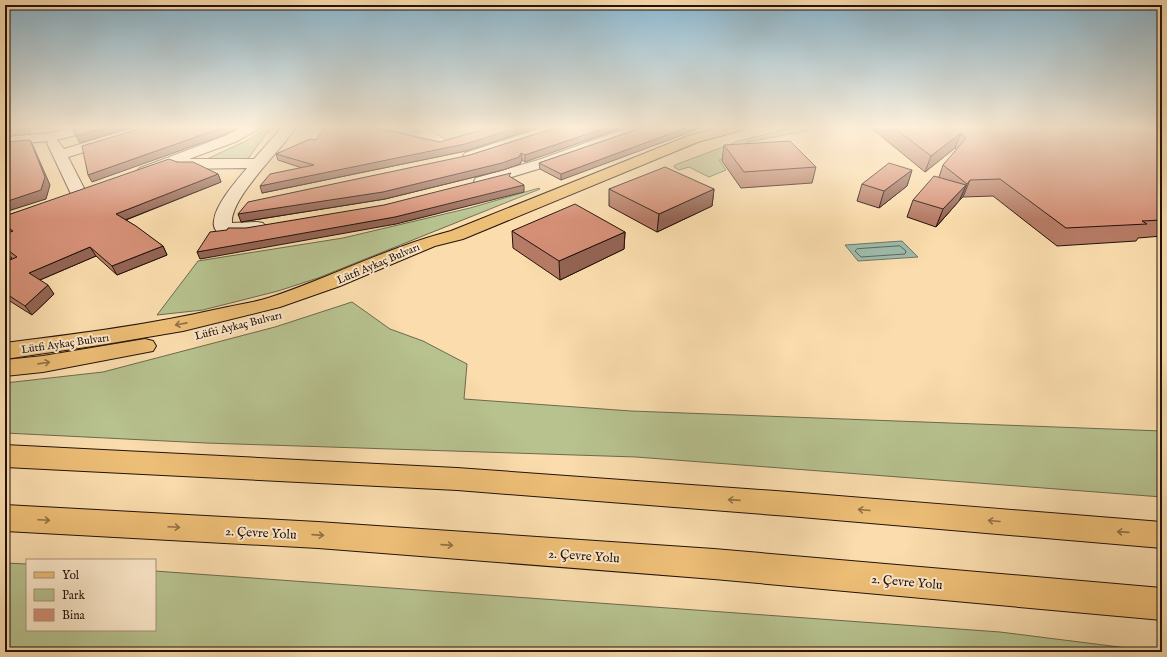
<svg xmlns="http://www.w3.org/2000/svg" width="1167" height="657" viewBox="0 0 1167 657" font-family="'IM FELL English',serif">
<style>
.green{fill:#b7c28f;stroke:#6c6a4c}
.water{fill:#9ebbac;stroke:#6c776b}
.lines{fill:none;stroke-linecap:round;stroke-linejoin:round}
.shore{stroke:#60665b;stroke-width:1}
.minor-casing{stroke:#584433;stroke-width:2}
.major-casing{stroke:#22120a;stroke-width:2}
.highway-casing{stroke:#22120a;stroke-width:2}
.minor{fill:#fce8ca;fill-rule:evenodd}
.major{fill:#edbe76;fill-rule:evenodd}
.highway{fill:#edbe76;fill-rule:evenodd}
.wall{fill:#b67b65;stroke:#22120a}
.shaded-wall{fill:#946453;stroke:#22120a}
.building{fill:#d48f76;stroke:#22120a}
.oneway{stroke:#927145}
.labels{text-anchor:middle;stroke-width:4;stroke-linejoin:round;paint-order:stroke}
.street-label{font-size:11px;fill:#22120a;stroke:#fce8ca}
.near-street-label{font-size:13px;fill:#22120a;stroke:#fce8ca}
</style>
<rect width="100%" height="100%" fill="#fadcad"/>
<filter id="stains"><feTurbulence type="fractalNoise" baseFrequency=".005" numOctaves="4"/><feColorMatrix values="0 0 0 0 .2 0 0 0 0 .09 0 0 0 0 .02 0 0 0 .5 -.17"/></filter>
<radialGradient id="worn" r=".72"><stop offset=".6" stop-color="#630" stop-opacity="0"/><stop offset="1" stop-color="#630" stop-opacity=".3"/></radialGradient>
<!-- green -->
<g class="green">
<polygon points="5,127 30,127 30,136 5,138"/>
<polygon points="424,127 503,127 450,142"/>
<polygon points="795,127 826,127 748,142 739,148 745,158 719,160 726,170 709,177 689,167 679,170 674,167 675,165 739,141"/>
<polygon points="267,130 269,130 247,160 207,159 248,140 262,131"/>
<polygon points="539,188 540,189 318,278 278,291 203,310 157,315 198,261 343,238 470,208"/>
<polygon points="352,302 390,329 423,341 467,364 464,399 631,411 1162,431 1162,497 636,457 206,443 5,433 5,383 103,372 275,327"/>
<polygon points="5,563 27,564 27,630 155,630 155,571 1000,632 1159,652 5,652"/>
</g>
<!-- water -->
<g class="water">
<polygon points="388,127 407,127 421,132 409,139 383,132"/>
<polygon points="902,241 918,257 858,261 845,245"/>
</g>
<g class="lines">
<!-- shore -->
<polygon class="shore" points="900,246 906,251 905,254 861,257 855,251 857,249"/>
<defs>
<g id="minor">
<polygon points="75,127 97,127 95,130 57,140 64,149 136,127 157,127 155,130 68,157 87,194 85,197 79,199 73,197 71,194 47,143 48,141 5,145 5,137 51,133"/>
<path d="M242 127H259L257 130 235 142 189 159H254L282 127H296C283 149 230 197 232 223L257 222 263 223 266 227 263 231 224 234 218 233C215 230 213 225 214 221 215 205 237 180 247 168L180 169 173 165 150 174 145 176 140 174 137 171 140 168 225 136Z"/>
<polygon points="544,127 564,127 562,130 475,159 470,160 465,159 463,156 465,153"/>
<polygon points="630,127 649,127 647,130 548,166 482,186 476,184 474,181 476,178 538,160"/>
</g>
<g id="major">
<path d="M722 127H744L742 130 698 142 463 239 435 246 340 286 280 307 183 331 100 345 5 359V343C76 334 148 325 218 309 235 305 252 303 268 298 330 278 388 247 451 231L688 136Z"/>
<polygon points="145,339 153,341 156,346 153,351 43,372 5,376 5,360 43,356"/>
</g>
<g id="highway">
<polygon points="5,445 457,468 789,492 1162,522 1162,548 789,516 457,490 5,467"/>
<polygon points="5,505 318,522 714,549 1162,588 1162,620 714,579 318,548 5,531"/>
</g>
</defs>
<!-- minor casing -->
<use href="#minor" class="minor-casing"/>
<!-- major casing -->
<use href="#major" class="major-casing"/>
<!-- highway casing -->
<use href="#highway" class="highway-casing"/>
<!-- minor -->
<use href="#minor" class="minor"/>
<!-- major -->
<use href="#major" class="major"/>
<!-- highway -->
<use href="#highway" class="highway"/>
</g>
<!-- wall -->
<g class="wall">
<polygon points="558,127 525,162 522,160 520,164 503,170 385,199 241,222 470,155"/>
<polygon points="644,127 561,180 540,169 539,163"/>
<polygon points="870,127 1162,127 1162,236 1138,238 1136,241 1057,246 993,196 963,197 959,201 936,227 907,217 913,200 939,177 943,165 957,150 955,148 925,172"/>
<polygon points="316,140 466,151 262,193 302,168 278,160 276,154"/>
<polygon points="724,145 816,167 812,183 741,188 722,161"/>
<polygon points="177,162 218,174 221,182 126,220 163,246 167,255 117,275 96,256 40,280 54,294 32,315 5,298 5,262 12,258 5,253 5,234 8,233 5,231 5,216"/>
<polygon points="912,170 907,186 879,208 857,201 862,184"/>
<polygon points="609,189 714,189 712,206 657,232 609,206"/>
<polygon points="512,231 625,232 624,249 560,280 513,248"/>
</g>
<!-- shaded-wall -->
<g class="shaded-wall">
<polygon points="106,127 132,127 80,143 76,136"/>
<polygon points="224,127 240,127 224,135 92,182 88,175"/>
<polygon points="520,127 540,127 466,151 262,193 260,186"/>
<polygon points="608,127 625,127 525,162 525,155"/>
<polygon points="688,127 704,127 561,180 561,174"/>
<polygon points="961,133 955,148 925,172 931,156"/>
<polygon points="30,140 34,148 50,185 46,199 5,212 5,202"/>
<polygon points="521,153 522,160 520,164 503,170 385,199 241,222 238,214"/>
<polygon points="912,170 907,186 879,208 884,191"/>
<polygon points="218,174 221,182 120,222 116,214"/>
<polygon points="970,180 963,197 960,200 967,184"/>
<polygon points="524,185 524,192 396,224 200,259 197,252"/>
<polygon points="966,185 959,201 936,227 943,209"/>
<polygon points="714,189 712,206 657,232 659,214"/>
<polygon points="625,232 624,249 560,280 559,261"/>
<polygon points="163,246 167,255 117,275 112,266"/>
<polygon points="90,247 96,256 35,282 29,273"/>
<polygon points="48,285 54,294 32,315 25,306"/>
</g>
<!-- building -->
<g class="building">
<polygon points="84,127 106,127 76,136 73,130"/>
<polygon points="146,127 224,127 88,175 82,146"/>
<polygon points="325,127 372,127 440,142 492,127 520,127 465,144 260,186 270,174 314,165 276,154 310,139 316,140"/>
<polygon points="558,127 608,127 525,155 521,153 519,157 502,163 383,192 238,214 248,202 470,155"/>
<polygon points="644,127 688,127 561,174 539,163"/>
<polygon points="893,127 1162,127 1162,220 1142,221 1147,224 1066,228 1000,179 970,180 967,184 943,165 966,138 961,133 931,156"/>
<polygon points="30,140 45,177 41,190 5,202 5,142"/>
<polygon points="790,141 816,167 744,172 724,145"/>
<polygon points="169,159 177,162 193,162 218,174 116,214 136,226 163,246 112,266 90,247 29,273 48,285 25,306 5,293 5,262 17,257 5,248 5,234 13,231 5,226 5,216"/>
<polygon points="889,163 912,170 884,191 862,184"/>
<polygon points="665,167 714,189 659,214 609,189"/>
<polygon points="511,173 509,176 524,185 395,217 197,252 210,232 227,230 228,228 246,228 384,205"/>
<polygon points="934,176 966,185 943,209 913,200"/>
<polygon points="575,204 625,232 559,261 512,231"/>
</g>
<!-- one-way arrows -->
<defs><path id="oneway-shaft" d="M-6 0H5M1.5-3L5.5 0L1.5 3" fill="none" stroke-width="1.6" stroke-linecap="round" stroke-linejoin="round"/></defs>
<g class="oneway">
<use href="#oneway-shaft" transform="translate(181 324) rotate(169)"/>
<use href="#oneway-shaft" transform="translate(44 363) rotate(-8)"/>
<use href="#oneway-shaft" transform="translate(734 500) rotate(-176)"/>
<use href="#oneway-shaft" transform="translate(864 510) rotate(-175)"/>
<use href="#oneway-shaft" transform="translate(44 520) rotate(3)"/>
<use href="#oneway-shaft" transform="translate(994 521) rotate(-175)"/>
<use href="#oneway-shaft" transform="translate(174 527) rotate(3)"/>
<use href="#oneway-shaft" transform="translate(1123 532) rotate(-176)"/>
<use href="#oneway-shaft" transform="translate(318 535) rotate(4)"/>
<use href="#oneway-shaft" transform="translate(447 545) rotate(4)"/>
</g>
<!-- sky -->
<linearGradient id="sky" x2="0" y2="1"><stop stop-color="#8ab7d0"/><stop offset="0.58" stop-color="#fdefda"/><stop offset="1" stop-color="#fdefda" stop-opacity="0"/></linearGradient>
<rect width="1167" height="219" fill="url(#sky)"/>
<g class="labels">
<!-- street labels -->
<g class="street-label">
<text transform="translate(378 263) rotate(-23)" y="4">Lütfi Aykaç Bulvarı</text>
<text transform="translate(238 325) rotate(-14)" y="4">Lüfti Aykaç Bulvarı</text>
<text transform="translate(65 343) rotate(-8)" y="4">Lütfi Aykaç Bulvarı</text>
</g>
<!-- near-street labels -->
<g class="near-street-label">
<text transform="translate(261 532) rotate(3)" y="5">2. Çevre Yolu</text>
<text transform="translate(584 555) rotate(4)" y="5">2. Çevre Yolu</text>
<text transform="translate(907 581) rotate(5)" y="5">2. Çevre Yolu</text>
</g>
</g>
<!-- margin -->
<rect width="1167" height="657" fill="none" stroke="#fadcad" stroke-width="20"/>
<rect x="6" y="6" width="1155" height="645" fill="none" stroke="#22120a" stroke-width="2"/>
<rect x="10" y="10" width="1147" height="637" fill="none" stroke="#22120a"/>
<!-- legend -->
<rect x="26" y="559" width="130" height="72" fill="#fce8ca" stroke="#a5927d"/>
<rect x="34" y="572" width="20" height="6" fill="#edbe76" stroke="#a5927d"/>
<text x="62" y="579" font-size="12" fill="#22120a">Yol</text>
<rect x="34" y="589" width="20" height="12" fill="#b7c28f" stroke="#a5927d"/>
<text x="62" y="599" font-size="12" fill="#22120a">Park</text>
<rect x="34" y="609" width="20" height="12" fill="#d48f76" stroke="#a5927d"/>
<text x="62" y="619" font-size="12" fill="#22120a">Bina</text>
<rect width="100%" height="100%" filter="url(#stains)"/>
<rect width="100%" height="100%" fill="url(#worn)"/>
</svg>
